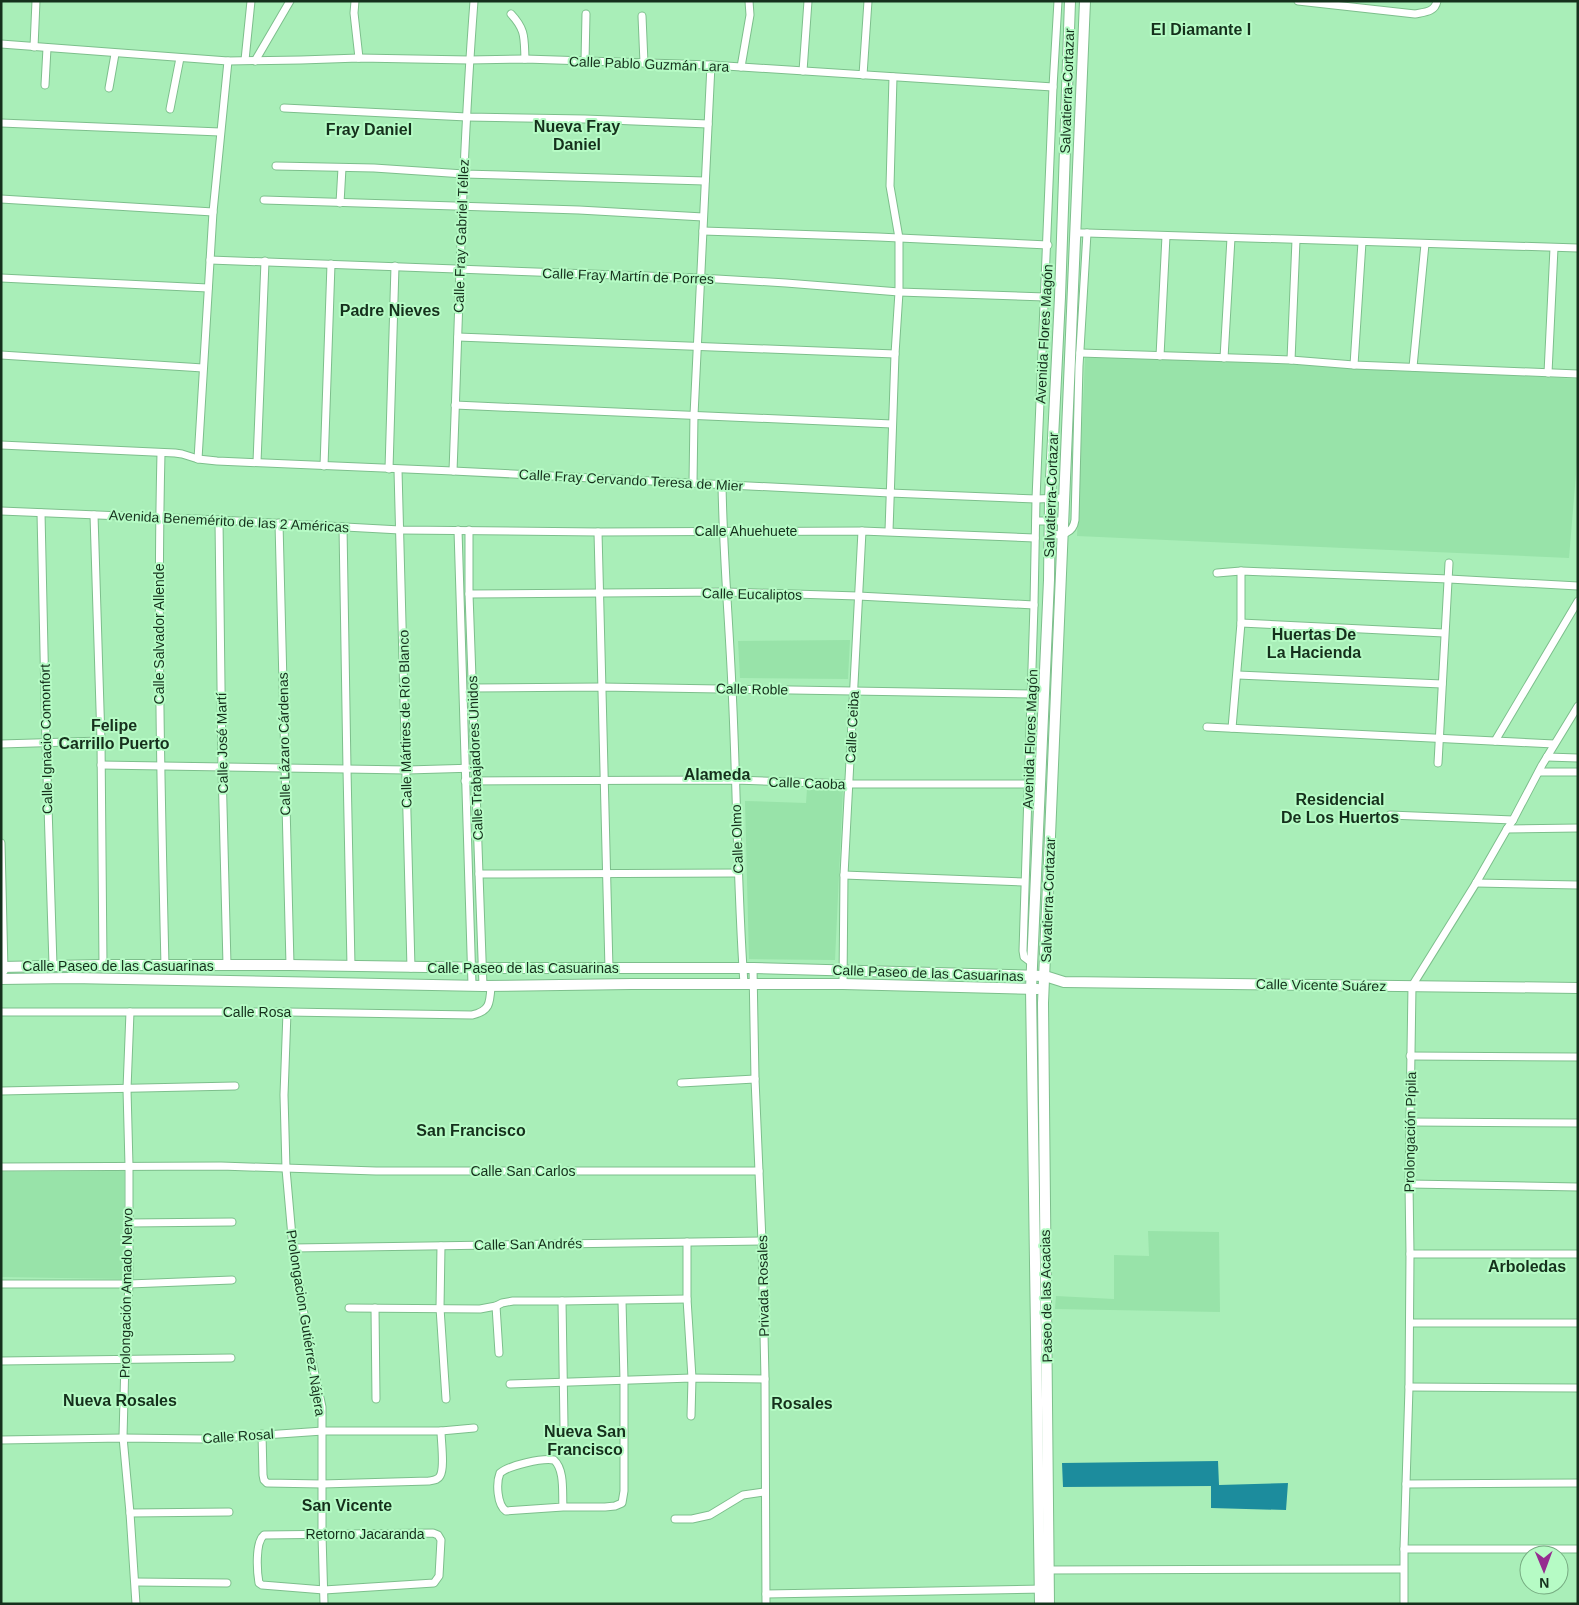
<svg xmlns="http://www.w3.org/2000/svg" width="1579" height="1605" viewBox="0 0 1579 1605" font-family="Arial,sans-serif">
<style>
.built{fill:#98e3a9}
.water{fill:#1c8c9d}
.lines{fill:none;stroke-linecap:round;stroke-linejoin:round}
.street-casing{stroke:#7dbf8c;stroke-width:9}
.secondary-casing{stroke:#7dbf8c;stroke-width:12}
.street{stroke:#fff;stroke-width:7}
.secondary{stroke:#fff;stroke-width:10}
.labels{text-anchor:middle;stroke-width:4;stroke-linejoin:round;paint-order:stroke}
.street-label{font-size:14px;fill:#15301c;stroke:#b6fbc5}
.quarter-label{font-size:16px;font-weight:bold;fill:#15301c;stroke:#b6fbc5}
</style>
<rect width="100%" height="100%" fill="#a9eeb8"/>
<!-- built -->
<g class="built">
<polygon points="1085,358 1224,359 1578,379 1578,450 1569,558 1077,536"/>
<polygon points="850,640 848,679 740,678 738,641"/>
<polygon points="807,789 843,789 835,960 749,959 745,801 806,803"/>
<polygon points="124,1171 124,1279 1,1277 1,1172"/>
<polygon points="1148,1231 1219,1232 1220,1312 1055,1309 1056,1296 1114,1299 1114,1255 1149,1256"/>
</g>
<!-- water -->
<polygon class="water" points="1218,1461 1219,1485 1288,1483 1286,1510 1211,1508 1211,1486 1063,1487 1062,1463"/>
<g class="lines">
<defs>
<g id="street">
<polyline points="355,1 354,13 359,58"/>
<path d="M1298 1 1415 14C1425 12 1435 12 1437 1"/>
<path d="M511 14C526 30 524 38 525 59"/>
<polyline points="642,16 644,63"/>
<polyline points="1,44 228,61 301,60 359,58 469,60 525,59 711,65 1053,87"/>
<polyline points="34,47 36,1"/>
<polyline points="245,60 251,1"/>
<polyline points="255,61 290,1"/>
<polyline points="585,61 586,14"/>
<polyline points="741,67 750,15 749,1"/>
<polyline points="803,71 808,1"/>
<polyline points="863,75 868,1"/>
<polyline points="45,85 47,48"/>
<polyline points="109,88 115,54"/>
<polyline points="284,108 467,117 585,119 708,124"/>
<polyline points="170,109 180,58"/>
<polyline points="1,123 220,132"/>
<polyline points="276,166 374,168 464,174 705,181"/>
<polyline points="1,199 213,212"/>
<polyline points="264,200 579,210 703,217"/>
<polyline points="340,203 342,168"/>
<polyline points="703,231 878,237 1048,245"/>
<polyline points="1087,233 1578,248"/>
<polyline points="210,260 700,278 786,283 899,292 1045,297"/>
<polyline points="1,278 208,288"/>
<polyline points="458,337 895,354"/>
<polyline points="1080,353 1291,360 1354,365 1578,374"/>
<polyline points="1,355 203,368"/>
<polyline points="1160,356 1166,236"/>
<polyline points="1224,358 1231,238"/>
<polyline points="1291,360 1296,240"/>
<polyline points="1354,365 1362,242"/>
<polyline points="1413,367 1425,244"/>
<polyline points="1548,373 1554,248"/>
<polyline points="455,405 892,424"/>
<polyline points="1,445 175,453 182,454 198,459 217,461 453,471 890,493 1036,499 1064,498"/>
<path d="M161 453C157 624 161 795 165 966"/>
<polyline points="198,459 213,212 228,61"/>
<polyline points="257,462 265,261"/>
<polyline points="324,466 331,264"/>
<polyline points="389,469 395,266"/>
<polyline points="398,470 411,968"/>
<path d="M453 471C459 314 462 158 474 1"/>
<polyline points="693,483 694,415 711,65"/>
<path d="M722 484C723 552 729 620 732 688 737 787 737 885 744 984"/>
<polyline points="1,511 219,520 400,530 598,532 862,531 1035,538"/>
<polyline points="41,513 46,743 53,965"/>
<polyline points="94,515 101,741 103,965"/>
<polyline points="219,520 222,767 227,965"/>
<polyline points="1036,521 1062,521"/>
<polyline points="279,523 290,965"/>
<polyline points="343,527 347,769 351,966"/>
<polyline points="458,530 472,985"/>
<polyline points="469,530 469,594 483,986"/>
<polyline points="889,531 895,354 899,292 899,238 890,186 893,77"/>
<polyline points="598,532 609,969"/>
<path d="M1050 535C1062 535 1073 534 1075 520L1079 366 1087 233H1075"/>
<polyline points="1217,573 1241,571 1449,579 1578,586"/>
<polyline points="469,594 727,592 858,596 1034,605"/>
<polyline points="1241,623 1444,633"/>
<polyline points="1238,675 1442,684"/>
<polyline points="473,688 601,687 1031,694"/>
<polyline points="1207,727 1554,744"/>
<polyline points="1232,728 1241,623 1241,571"/>
<polyline points="1495,741 1578,601"/>
<polyline points="1,744 101,741"/>
<polyline points="1547,757 1578,758"/>
<polyline points="1438,763 1449,563"/>
<polyline points="101,765 407,770 476,768"/>
<polyline points="1539,772 1578,772"/>
<polyline points="465,781 735,780 849,784 1028,784"/>
<polyline points="1390,815 1513,820"/>
<polyline points="1507,829 1578,828"/>
<polyline points="1,843 4,971"/>
<polyline points="479,874 738,873"/>
<polyline points="844,875 1024,882"/>
<polyline points="1476,883 1578,885"/>
<polyline points="1032,963 1024,957 1023,951 1034,605 1036,499 1053,87 1058,1"/>
<polyline points="753,968 755,1079 762,1241 765,1379 766,1604"/>
<polyline points="843,984 844,875 862,531"/>
<path d="M1 1012H287L472 1015C490 1011 490 1003 491 986"/>
<polyline points="130,1012 127,1089 129,1166 129,1284 125,1360 123,1437 130,1513 136,1604"/>
<polyline points="287,1012 284,1095 286,1169 293,1248 311,1356 322,1407 322,1535 324,1604"/>
<polyline points="1410,1056 1578,1057"/>
<polyline points="681,1083 755,1079"/>
<polyline points="1,1091 235,1086"/>
<polyline points="1410,1122 1578,1123"/>
<polyline points="1,1167 221,1166 376,1171 759,1171"/>
<polyline points="1409,1184 1578,1187"/>
<polyline points="128,1223 232,1222"/>
<polyline points="687,1242 687,1299 692,1378 691,1416"/>
<polyline points="441,1246 440,1308 446,1399"/>
<polyline points="293,1248 762,1241"/>
<polyline points="1410,1254 1578,1254"/>
<polyline points="1,1284 129,1284 232,1280"/>
<polyline points="562,1301 564,1426"/>
<polyline points="496,1306 499,1353"/>
<polyline points="349,1308 480,1309 496,1306 502,1303 513,1301 562,1301 687,1299"/>
<polyline points="375,1308 376,1399"/>
<polyline points="1410,1323 1578,1323"/>
<polyline points="1,1361 231,1358"/>
<polyline points="510,1384 692,1378 765,1379"/>
<polyline points="1409,1387 1578,1388"/>
<path d="M262 1434 263 1475 264 1480 267 1483 322 1484 429 1481C434 1480 438 1480 440 1476 445 1468 441 1441 441 1431"/>
<polyline points="1,1440 123,1438 205,1439 323,1431 441,1431 474,1428"/>
<polyline points="1406,1484 1578,1483"/>
<path d="M563 1507C562 1493 565 1470 554 1460 542 1458 510 1465 500 1473 496 1483 497 1505 506 1511L563 1507H605L615 1506 622 1503 624 1491V1380L622 1301"/>
<polyline points="130,1513 229,1512"/>
<polyline points="675,1519 692,1519 710,1515 743,1495 764,1492"/>
<path d="M433 1533 438 1535 441 1540 439 1576 434 1583 324 1590 262 1585 259 1583C257 1572 255 1542 264 1535Z"/>
<polyline points="1404,1549 1578,1549"/>
<polyline points="1046,1570 1403,1569"/>
<polyline points="136,1582 227,1583"/>
<polyline points="766,1594 1044,1589"/>
<polyline points="1404,1604 1404,1549 1409,1387 1410,1254 1409,1184 1412,986 1476,883 1507,829 1513,820 1542,765 1578,706"/>
</g>
<g id="secondary">
<polyline points="1,967 103,965 290,965 495,968 753,968 1045,976 1064,982 1578,988"/>
<polyline points="1,979 71,978 483,986 631,984 843,984 1038,989"/>
<polyline points="1040,1604 1031,989 1049,580 1050,499 1060,297 1070,1"/>
<polyline points="1049,1604 1043,1003 1085,1"/>
</g>
</defs>
<!-- street casing -->
<use href="#street" class="street-casing"/>
<!-- secondary casing -->
<use href="#secondary" class="secondary-casing"/>
<!-- street -->
<use href="#street" class="street"/>
<!-- secondary -->
<use href="#secondary" class="secondary"/>
</g>
<g class="labels">
<!-- street labels -->
<g class="street-label">
<text transform="translate(649 64) rotate(2)" y="5">Calle Pablo Guzmán Lara</text>
<text transform="translate(1067 91) rotate(-88)" y="5">Salvatierra-Cortazar</text>
<text transform="translate(461 236) rotate(-88)" y="5">Calle Fray Gabriel Téllez</text>
<text transform="translate(628 276) rotate(2)" y="5">Calle Fray Martín de Porres</text>
<text transform="translate(1044 334) rotate(-87)" y="5">Avenida Flores Magón</text>
<text transform="translate(631 480) rotate(3)" y="5">Calle Fray Cervando Teresa de Mier</text>
<text transform="translate(1051 495) rotate(-88)" y="5">Salvatierra-Cortazar</text>
<text transform="translate(229 521) rotate(3)" y="5">Avenida Benemérito de las 2 Américas</text>
<text x="746" y="536">Calle Ahuehuete</text>
<text transform="translate(752 594) rotate(1)" y="5">Calle Eucaliptos</text>
<text transform="translate(159 634) rotate(-90)" y="5">Calle Salvador Allende</text>
<text transform="translate(752 689) rotate(1)" y="5">Calle Roble</text>
<text transform="translate(405 719) rotate(-91)" y="5">Calle Mártires de Río Blanco</text>
<text transform="translate(852 727) rotate(-87)" y="5">Calle Ceiba</text>
<text transform="translate(46 739) rotate(-91)" y="5">Calle Ignacio Comonfort</text>
<text transform="translate(1030 739) rotate(-88)" y="5">Avenida Flores Magón</text>
<text transform="translate(222 743) rotate(-91)" y="5">Calle José Martí</text>
<text transform="translate(284 744) rotate(-91)" y="5">Calle Lázaro Cárdenas</text>
<text transform="translate(475 758) rotate(-92)" y="5">Calle Trabajadores Unidos</text>
<text transform="translate(807 783) rotate(2)" y="5">Calle Caoba</text>
<text transform="translate(737 839) rotate(-92)" y="5">Calle Olmo</text>
<text transform="translate(1048 900) rotate(-88)" y="5">Salvatierra-Cortazar</text>
<text x="118" y="971">Calle Paseo de las Casuarinas</text>
<text x="523" y="973">Calle Paseo de las Casuarinas</text>
<text transform="translate(928 973) rotate(2)" y="5">Calle Paseo de las Casuarinas</text>
<text transform="translate(1321 985) rotate(1)" y="5">Calle Vicente Suárez</text>
<text x="257" y="1017">Calle Rosa</text>
<text transform="translate(1410 1132) rotate(-89)" y="5">Prolongación Pípila</text>
<text x="523" y="1176">Calle San Carlos</text>
<text transform="translate(528 1244) rotate(-1)" y="5">Calle San Andrés</text>
<text transform="translate(763 1286) rotate(-91)" y="5">Privada Rosales</text>
<text transform="translate(126 1293) rotate(-89)" y="5">Prolongación Amado Nervo</text>
<text transform="translate(1046 1296) rotate(-91)" y="5">Paseo de las Acacias</text>
<text transform="translate(306 1323) rotate(81)" y="5">Prolongacion Gutiérrez Nájera</text>
<text transform="translate(238 1436) rotate(-4)" y="5">Calle Rosal</text>
<text x="365" y="1539">Retorno Jacaranda</text>
</g>
<!-- quarter labels -->
<g class="quarter-label">
<text x="1201" y="35">El Diamante I</text>
<text x="577" y="132">Nueva Fray<tspan x="577" dy="18">Daniel</tspan></text>
<text x="369" y="135">Fray Daniel</text>
<text x="390" y="316">Padre Nieves</text>
<text x="1314" y="640">Huertas De<tspan x="1314" dy="18">La Hacienda</tspan></text>
<text x="114" y="731">Felipe<tspan x="114" dy="18">Carrillo Puerto</tspan></text>
<text x="717" y="780">Alameda</text>
<text x="1340" y="805">Residencial<tspan x="1340" dy="18">De Los Huertos</tspan></text>
<text x="471" y="1136">San Francisco</text>
<text x="1527" y="1272">Arboledas</text>
<text x="120" y="1406">Nueva Rosales</text>
<text x="802" y="1409">Rosales</text>
<text x="585" y="1437">Nueva San<tspan x="585" dy="18">Francisco</tspan></text>
<text x="347" y="1511">San Vicente</text>
</g>
</g>
<!-- border -->
<rect width="1579" height="1605" fill="none" stroke="#15301c" stroke-width="5"/>
<!-- north arrow -->
<g transform="translate(1544 1570) rotate(179)"><circle r="24" fill="#b6fbc5" stroke="#76aa81"/>
<path d="M0-4L9 19L0 12L-9 19Z" fill="#962d90"/>
<text y="-8" font-size="14" font-weight="bold" text-anchor="middle" fill="#15301c">N</text>
</g>
</svg>
